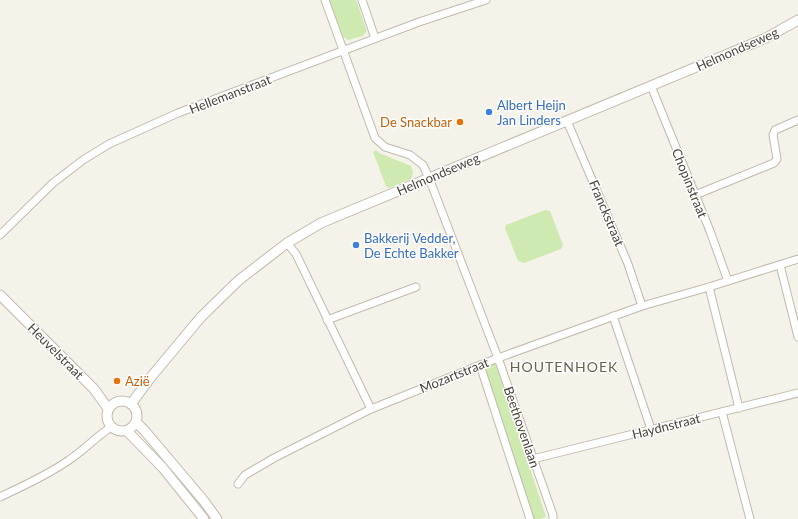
<svg xmlns="http://www.w3.org/2000/svg" width="798" height="519" viewBox="0 0 798 519" font-family="Lato,sans-serif">
<style>
.green{fill:#ceeab0}
.lines{fill:none;stroke-linecap:round;stroke-linejoin:round}
.minor-casing{stroke:#c1baab;stroke-width:9}
.tertiary-casing{stroke:#c1baab;stroke-width:11}
.minor{stroke:#fff;stroke-width:7}
.tertiary{stroke:#fff;stroke-width:9}
.shop-dot{fill:#3f7fe0;stroke:#fff;stroke-width:1.5}
.food-dot{fill:#e8710a;stroke:#fff;stroke-width:1.5}
.labels{text-anchor:middle;stroke-width:3;stroke-linejoin:round;paint-order:stroke}
.street-label{font-size:13px;fill:#494237;stroke:#fff}
.shop-label{font-size:13px;fill:#366cbe;stroke:#fff;text-anchor:start}
.food-label{font-size:13px;fill:#c56008;stroke:#fff;text-anchor:end}
.neighbourhood-label{font-size:14px;letter-spacing:1px;fill:#6c614d;stroke:#fff}
</style>
<rect width="100%" height="100%" fill="#f5f2e9"/>
<!-- green -->
<g class="green">
<polygon points="329,0 356,0 367,31 363,36 348,40 340,34"/>
<polygon points="376,150 379,153 411,166 413,173 411,179 389,188 386,186 373,152"/>
<polygon points="545,210 550,211 563,245 561,249 524,263 518,261 505,228 506,225"/>
<polygon points="495,362 546,517 539,519 533,519 482,366"/>
</g>
<g class="lines">
<defs>
<g id="minor">
<polyline points="325,0 375,138 385,147 410,155 423,165 429,178 498,358 553,515 553,519"/>
<polyline points="362,0 375,38"/>
<polyline points="651,86 710,231 728,281"/>
<polyline points="567,121 628,264 642,306"/>
<polyline points="695,195 774,163 777,159 773,135 775,130 798,120"/>
<polyline points="0,235 53,183 83,160 109,144 178,113 419,22 486,0"/>
<polyline points="287,243 296,254 371,409"/>
<polyline points="780,265 798,337"/>
<polyline points="709,287 739,408"/>
<polyline points="613,316 651,429"/>
<polyline points="327,320 416,287"/>
<polyline points="480,365 530,519"/>
<polyline points="722,412 750,519"/>
<polyline points="533,459 798,393"/>
<polyline points="238,484 245,475 274,458 371,409 498,358 642,306 709,287 798,259"/>
<path d="M0 497C23 486 48 475 69 460 84 450 96 437 111 427"/>
</g>
<g id="tertiary">
<polyline points="0,295 94,389 107,407 109,408"/>
<circle cx="122" cy="416" r="15"/>
<polyline points="131,404 151,377 201,317 239,280 287,243 321,223 766,38 798,20"/>
<polyline points="136,422 144,430 204,501 217,519"/>
<polyline points="127,431 163,468 204,519"/>
</g>
</defs>
<!-- minor casing -->
<use href="#minor" class="minor-casing"/>
<!-- tertiary casing -->
<use href="#tertiary" class="tertiary-casing"/>
<!-- minor -->
<use href="#minor" class="minor"/>
<!-- tertiary -->
<use href="#tertiary" class="tertiary"/>
</g>
<!-- markers -->
<g class="shop-dot">
<circle cx="489" cy="112" r="4"/>
<circle cx="356" cy="245" r="4"/>
</g>
<g class="food-dot">
<circle cx="460" cy="122" r="4"/>
<circle cx="117" cy="381" r="4"/>
</g>
<g class="labels">
<!-- street labels -->
<g class="street-label">
<text transform="translate(737 49) rotate(-24)" y="5">Helmondseweg</text>
<text transform="translate(230 94) rotate(-21)" y="5">Hellemanstraat</text>
<text transform="translate(438 174) rotate(-23)" y="5">Helmondseweg</text>
<text transform="translate(690 183) rotate(68)" y="5">Chopinstraat</text>
<text transform="translate(607 213) rotate(67)" y="5">Franckstraat</text>
<text transform="translate(56 351) rotate(45)" y="5">Heuvelstraat</text>
<text transform="translate(454 375) rotate(-22)" y="5">Mozartstraat</text>
<text transform="translate(666 426) rotate(-14)" y="5">Haydnstraat</text>
<text transform="translate(522 427) rotate(71)" y="5">Beethovenlaan</text>
</g>
<!-- shop labels -->
<g class="shop-label">
<text x="497" y="110">Albert Heijn<tspan x="497" dy="15">Jan Linders</tspan></text>
<text x="364" y="243">Bakkerij Vedder,<tspan x="364" dy="15">De Echte Bakker</tspan></text>
</g>
<!-- food labels -->
<g class="food-label">
<text x="452" y="127">De Snackbar</text>
<text x="125" y="386" text-anchor="start">Azië</text>
</g>
<!-- neighbourhood labels -->
<g class="neighbourhood-label">
<text x="564" y="372">HOUTENHOEK</text>
</g>
</g>
</svg>
